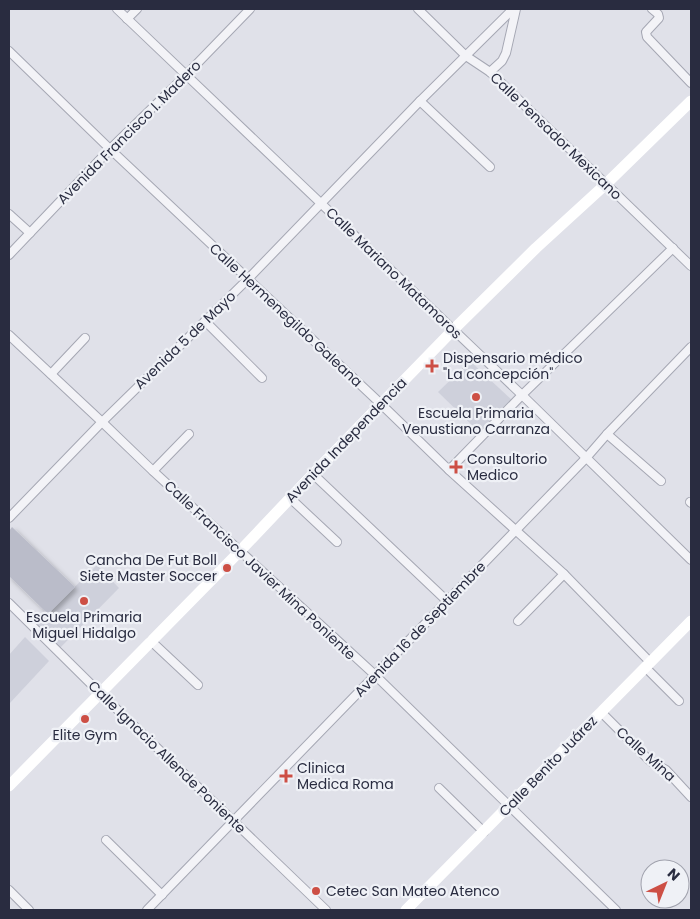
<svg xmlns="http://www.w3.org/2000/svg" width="700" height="919" viewBox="0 0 700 919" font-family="Poppins,sans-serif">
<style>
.built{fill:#ced0db}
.building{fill:#babcc9;filter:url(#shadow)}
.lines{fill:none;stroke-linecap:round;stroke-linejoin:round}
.minor-casing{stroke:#a5a7b3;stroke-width:10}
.minor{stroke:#f3f3f7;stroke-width:8}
.secondary{stroke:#fff;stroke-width:11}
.poi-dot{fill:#cd4f45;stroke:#eff1f6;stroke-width:2}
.labels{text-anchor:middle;stroke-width:4.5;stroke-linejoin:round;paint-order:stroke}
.street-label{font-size:14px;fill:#292c40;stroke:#eff1f6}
.poi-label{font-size:14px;fill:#292c40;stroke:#eff1f6;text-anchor:start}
</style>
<defs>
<filter id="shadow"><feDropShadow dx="3" dy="3" stdDeviation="2.5" flood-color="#0004"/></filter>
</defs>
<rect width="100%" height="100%" fill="#e0e1e9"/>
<!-- built -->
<g class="built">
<polygon points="470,361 513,401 481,434 438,392"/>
<polygon points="97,565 119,588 57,651 33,628"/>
<polygon points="25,637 49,661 9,704 9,655"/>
</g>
<!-- building -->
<polygon class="building" points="12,527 75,587 48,614 9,576 9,531"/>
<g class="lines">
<defs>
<g id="minor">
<polyline points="117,9 522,395 691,560"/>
<polyline points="418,9 466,56 490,72 691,266"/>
<polyline points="652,9 658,14 659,18 646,32 647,37 691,83"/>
<polyline points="127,19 137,9"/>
<polyline points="9,51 110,149 381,404 449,470 564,574 650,662"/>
<polyline points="490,72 502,61 506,53 516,9"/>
<polyline points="420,101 490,167"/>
<polyline points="9,214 30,233"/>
<polyline points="9,255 110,149 186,75 250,9"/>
<polyline points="205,321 262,378"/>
<polyline points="9,335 102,422 153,471 375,675 616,910"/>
<polyline points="51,374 85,338"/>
<polyline points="607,434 661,481"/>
<polyline points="449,470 522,395 673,248"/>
<polyline points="153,471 189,434"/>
<polyline points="313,474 447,601"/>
<polyline points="290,498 337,542"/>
<polyline points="690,502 691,503"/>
<polyline points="9,518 102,422 248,279 420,101 513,9"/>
<polyline points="9,603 100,693 326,910"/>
<polyline points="518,621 564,574"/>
<polyline points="151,641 198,685"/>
<polyline points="646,668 679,701"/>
<polyline points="601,712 648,759 653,763 666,770 691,797"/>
<polyline points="439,788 484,832"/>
<polyline points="106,840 162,895"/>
<polyline points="9,890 29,910"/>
<polyline points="147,910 587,457 607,434 691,347"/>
</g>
</defs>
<!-- minor casing -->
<use href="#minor" class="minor-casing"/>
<!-- minor -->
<use href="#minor" class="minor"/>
<!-- secondary -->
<g class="secondary">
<polyline points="9,786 240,551 313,474 453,330 536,248 606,184 691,101"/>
<polyline points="406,910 691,621"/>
</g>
</g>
<!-- markers -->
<g class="poi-dot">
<path d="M429.5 358.5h5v5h5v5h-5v5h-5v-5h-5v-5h5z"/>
<circle cx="476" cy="397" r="5"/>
<path d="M453.5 459.5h5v5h5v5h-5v5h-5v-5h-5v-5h5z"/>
<circle cx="227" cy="568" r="5"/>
<circle cx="84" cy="601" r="5"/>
<circle cx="85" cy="719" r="5"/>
<path d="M283.5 768.5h5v5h5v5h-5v5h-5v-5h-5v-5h5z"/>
<circle cx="316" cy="891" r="5"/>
</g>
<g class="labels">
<!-- street labels -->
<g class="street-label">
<text transform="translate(129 132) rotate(-45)" y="5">Avenida Francisco I. Madero</text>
<text transform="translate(556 136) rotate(44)" y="5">Calle Pensador Mexicano</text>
<text transform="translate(394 273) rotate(44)" y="5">Calle Mariano Matamoros</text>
<text transform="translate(286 315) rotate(43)" y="5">Calle Hermenegildo Galeana</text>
<text transform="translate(185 340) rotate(-44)" y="5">Avenida 5 de Mayo</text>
<text transform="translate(346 440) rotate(-46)" y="5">Avenida Independencia</text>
<text transform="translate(260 570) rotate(43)" y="5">Calle Francisco Javier Mina Poniente</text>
<text transform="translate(420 629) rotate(-46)" y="5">Avenida 16 de Septiembre</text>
<text transform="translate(646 754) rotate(42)" y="5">Calle Mina</text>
<text transform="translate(167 757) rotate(44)" y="5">Calle Ignacio Allende Poniente</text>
<text transform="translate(548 766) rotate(-46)" y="5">Calle Benito Juárez</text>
</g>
<!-- poi labels -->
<g class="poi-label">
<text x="443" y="363">Dispensario médico<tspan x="443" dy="16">"La concepción"</tspan></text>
<text x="476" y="418" text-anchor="middle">Escuela Primaria<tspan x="476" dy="16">Venustiano Carranza</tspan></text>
<text x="467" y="464">Consultorio<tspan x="467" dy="16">Medico</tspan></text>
<text x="217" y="565" text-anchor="end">Cancha De Fut Boll<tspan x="217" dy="16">Siete Master Soccer</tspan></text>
<text x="84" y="622" text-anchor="middle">Escuela Primaria<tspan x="84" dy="16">Miguel Hidalgo</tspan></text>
<text x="85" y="740" text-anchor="middle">Elite Gym</text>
<text x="297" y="773">Clinica<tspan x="297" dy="16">Medica Roma</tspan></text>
<text x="326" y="896">Cetec San Mateo Atenco</text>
</g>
</g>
<!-- border -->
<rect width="700" height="919" fill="none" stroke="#292c40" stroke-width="20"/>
<!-- north arrow -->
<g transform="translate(665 884) rotate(43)"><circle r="24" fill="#eff1f6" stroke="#a0a2ad"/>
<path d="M0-4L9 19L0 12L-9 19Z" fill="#cd4f45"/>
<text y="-8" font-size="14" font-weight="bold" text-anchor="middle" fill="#292c40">N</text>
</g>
</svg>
